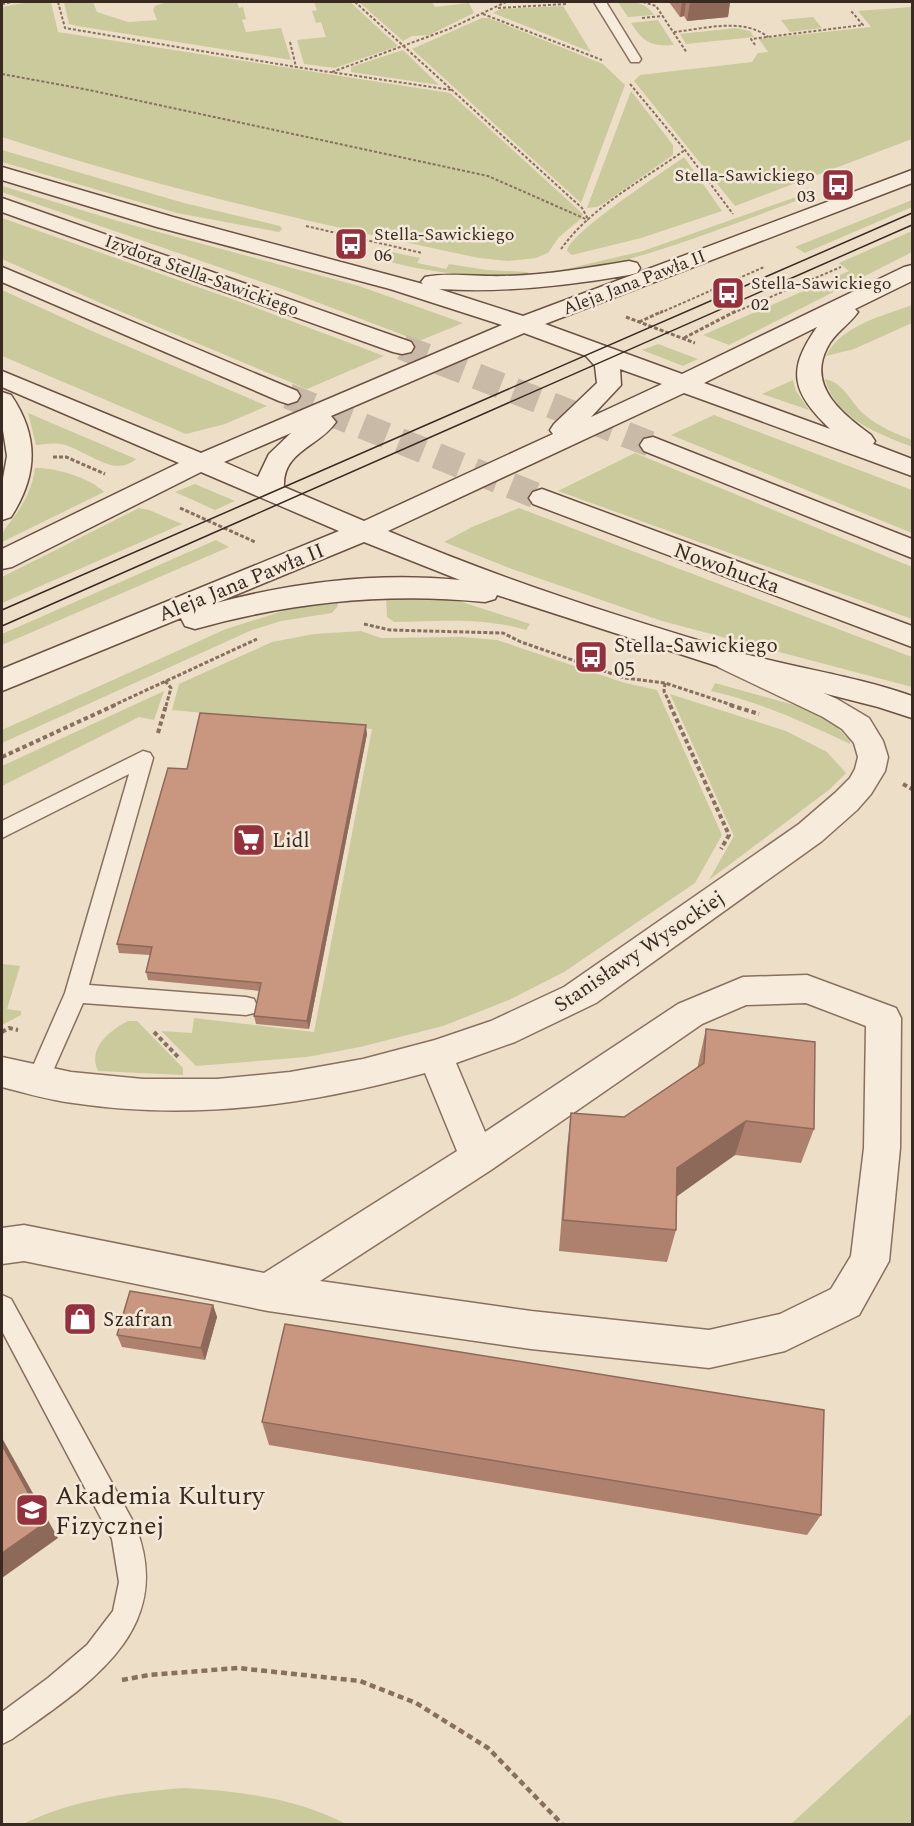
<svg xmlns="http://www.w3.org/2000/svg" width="914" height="1826" viewBox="0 0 914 1826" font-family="Spectral,serif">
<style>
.green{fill:#caca9c}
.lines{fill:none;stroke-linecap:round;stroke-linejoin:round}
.secondary-tunnel{stroke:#c9baa7;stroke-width:26;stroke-dasharray:26 14;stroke-linecap:butt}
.lane-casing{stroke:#88705e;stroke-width:3}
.street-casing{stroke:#88705e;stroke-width:3}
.secondary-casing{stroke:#6a5141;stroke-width:3}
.path-far3{stroke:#88705e;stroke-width:2;stroke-dasharray:3 2;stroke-linecap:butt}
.path-far2{stroke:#88705e;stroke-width:3;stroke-dasharray:4 2;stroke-linecap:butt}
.path-far1{stroke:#88705e;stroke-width:4;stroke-dasharray:4.5 3;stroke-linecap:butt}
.path{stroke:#88705e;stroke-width:4.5;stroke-dasharray:6 4;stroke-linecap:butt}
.lane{fill:#f7ecdb;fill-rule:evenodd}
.street{fill:#f7ecdb;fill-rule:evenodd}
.secondary{fill:#f7ecdb;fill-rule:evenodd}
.tram{stroke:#392a21;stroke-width:1.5}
.wall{fill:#ad816e}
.shaded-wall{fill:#8d695a}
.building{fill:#c99680;stroke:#8d695a;stroke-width:1.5}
.labels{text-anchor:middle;stroke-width:5;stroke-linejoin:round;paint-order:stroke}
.far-poi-label{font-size:18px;fill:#392a21;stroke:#f4e9d8;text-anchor:start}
.far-street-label{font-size:18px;fill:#392a21;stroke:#f4e9d8}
.street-label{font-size:21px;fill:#392a21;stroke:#f4e9d8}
.poi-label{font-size:21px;fill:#392a21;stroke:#f4e9d8;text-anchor:start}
.near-poi-label{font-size:26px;fill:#392a21;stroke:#f4e9d8;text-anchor:start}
</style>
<rect width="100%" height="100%" fill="#eddec8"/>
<!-- green -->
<g class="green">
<path d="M29 2H51L58 32 450 93 583 214 582 218 559 237 548 253 536 258 508 261 479 258C318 224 158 188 2 137V7Z"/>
<polygon points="64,2 93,2 97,12 128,22 157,20 153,10 155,6 166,2 237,2 239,8 243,7 246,19 242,20 246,32 281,28 291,60 77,26 69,24"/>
<polygon points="314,2 350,2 398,46 335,68 304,64 297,40 326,37 321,22 316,23 312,11 317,10"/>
<polygon points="359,2 432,2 435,7 469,3 474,13 429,35 412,36 403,41"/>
<path d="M618 2C632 1 646 2 654 15L628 17Z"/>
<polygon points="563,6 591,52 493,13 500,9"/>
<polygon points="912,7 912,139 735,206 634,81 640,75 752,62 758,53 768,52 759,39 871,27 858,11"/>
<polygon points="813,17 822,28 790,32 781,20"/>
<polygon points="482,18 489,18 603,64 625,85 581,203 412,49"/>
<path d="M658 20 674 45C651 47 643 42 631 23Z"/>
<polygon points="736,28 750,31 754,37 686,44 680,34"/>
<polygon points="403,50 439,85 351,72 351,67"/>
<polygon points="631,91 673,145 673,155 603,204 597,207 587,208"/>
<polygon points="2,150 184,203 280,226 282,229 279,232 177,213 2,162"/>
<path d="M684 157 722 211 641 238 572 255 567 251C569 233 665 171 684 157Z"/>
<polygon points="2,186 121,222 359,286 463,323 419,341 285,290 2,192"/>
<path d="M799 196 804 198C765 212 593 280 562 270L643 251Z"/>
<polygon points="912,200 912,207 805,253 795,247"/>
<polygon points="2,218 246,304 384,356 307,389 105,305 2,259"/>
<polygon points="912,231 912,252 729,345 703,335 849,271 839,263"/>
<path d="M387 251 420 258 417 263 446 269 449 264 487 270 527 272 530 275C472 277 431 274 376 258L380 252Z"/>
<polygon points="2,290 92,331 267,406 225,424 186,434 2,356"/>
<path d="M912 305V323L854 349 826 356C841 325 883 316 912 305Z"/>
<polygon points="658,344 698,359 683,366 642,350"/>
<path d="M825 379C845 383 851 404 866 416 879 427 897 434 912 440V447C877 433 836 419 825 379Z"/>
<polygon points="793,380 796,391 809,410 762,394"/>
<path d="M28 413 136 459C114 478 89 452 65 445 56 442 46 444 36 445Z"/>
<polygon points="714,415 912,490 912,533 671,435"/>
<polygon points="635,453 912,567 912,619 558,491"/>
<path d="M35 468C54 467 91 478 104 492L2 542C1 530 8 526 14 517 25 502 33 486 35 468Z"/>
<polygon points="195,484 197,485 235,501 215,510 175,492"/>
<polygon points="139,508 149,510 182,524 2,603 2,577"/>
<polygon points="519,508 912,657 912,687 662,621 512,569 444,542 472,527"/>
<polygon points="216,540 229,547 2,645 2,634"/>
<path d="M386 597H425L459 601 530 624 526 630C484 617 437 621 394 622L387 617Z"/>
<polygon points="337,601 338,606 332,613 281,621 252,630 2,743 2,730 226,629 286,610"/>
<polygon points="361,631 381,638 462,637 497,640 625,683 657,690 722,835 695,883 564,972 509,1000 443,1026 360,1047 307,1057 196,1066 161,1031 192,1033 194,1018 314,1032 372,729 172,710 179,684 272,642 314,634"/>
<path d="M715 683 812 710 833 723 850 741V744C805 723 760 702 711 691Z"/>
<polygon points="164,691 154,720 139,717 2,786 2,766"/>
<polygon points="670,694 786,731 827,752 846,773 830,789 709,880 734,836"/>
<polygon points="2,964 20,966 7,1009 21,1011 21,1015 2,1025"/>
<path d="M128 1021H137L183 1068V1075L98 1071C87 1048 110 1030 128 1021Z"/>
<polygon points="912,1713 912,1824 791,1824"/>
<path d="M184 1788C240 1791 295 1798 346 1824H23C72 1800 130 1792 184 1788Z"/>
</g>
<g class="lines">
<!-- secondary-tunnel -->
<g class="secondary-tunnel">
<polyline points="402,347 653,445"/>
<polyline points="288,396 542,498"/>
</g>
<defs>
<g id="lane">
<polygon points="594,2 606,2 641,59 639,62 631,62"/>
<polygon points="143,751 150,753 153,758 89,985 246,997 254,999 257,1006 254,1013 246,1015 83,1003 45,1089 37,1092 29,1089 26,1082 65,993 129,774 2,838 2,821"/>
<path d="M2 1295 11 1299 135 1525C178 1631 86 1686 12 1739L2 1744V1712L48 1678 87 1645 113 1611 119 1582 112 1539 2 1331Z"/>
</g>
<path id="street" d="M728 650 837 699 869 718 883 741 888 757 885 771 871 794 857 810 822 841 596 1003 515 1042 456 1063 485 1132 678 1004 743 977 807 975 896 1008 901 1018 900 1148 889 1261 859 1315 785 1351 709 1368 531 1349 268 1311 24 1261 2 1264V1228L24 1225 264 1273 457 1151 425 1073C309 1105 193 1121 73 1103 49 1100 25 1093 2 1087V1057L71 1072 143 1079H217L290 1072 363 1059 435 1040 491 1021 564 987 799 824 835 793 850 778 855 769 858 757 854 743 842 729 823 717 718 667 713 660 718 653ZM806 1003 866 1026 864 1148 851 1256 831 1289 780 1314 709 1330 531 1311 320 1281 491 1170 702 1024 746 1005Z"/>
<g id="secondary">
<path d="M2 167 173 217 423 284 421 282 425 277C446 272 481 277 504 276 546 275 588 268 629 261L637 263 640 268 637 273 629 275C566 286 503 293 439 289L523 316 912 170V183L545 324 682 374 904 267 912 265V281L855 309 858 312C849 325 834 333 827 348 807 387 843 414 871 435L875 441 873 444 912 459V476L684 393 388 531C498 578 613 615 727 649 788 667 852 675 912 696V718L878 707 717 666 497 595 495 599 485 602C386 592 291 602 195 629L185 626 181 618 2 691V669L339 531 201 472 12 567 2 569V549L179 463 2 387V371L201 453 502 325 390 289 157 227 2 180ZM817 327C786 371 792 392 830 429L704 383ZM524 333 586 356 595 366 597 383 554 424 550 430 553 434 364 521 284 487C282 451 319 447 336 422L331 416ZM620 369 662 384 591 417 621 385ZM291 433 269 454 258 477 224 462ZM364 542 460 580C378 572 295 582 216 603Z"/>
<polygon points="2,198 411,342 414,347 411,352 402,354 393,352 2,212"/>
<polygon points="2,267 297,391 300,396 297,401 288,404 279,401 2,282"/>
<path d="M2 392 11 395C39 436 38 475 11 517L2 520V484L7 456 2 424Z"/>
<polygon points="653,437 912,539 912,558 644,451 640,445 644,439"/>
<polygon points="542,489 912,626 912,647 533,504 529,498 533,492"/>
</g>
</defs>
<!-- lane casing -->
<use href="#lane" class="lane-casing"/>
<!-- street casing -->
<use href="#street" class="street-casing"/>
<!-- secondary casing -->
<use href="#secondary" class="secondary-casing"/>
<!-- path-far3 -->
<g class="path-far3">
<polyline points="58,2 65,28 296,67 452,90"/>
<polyline points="355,2 582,208 588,219"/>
<polyline points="643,2 656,6 687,53"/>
<polyline points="2,4 12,2"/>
<polyline points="498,8 566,4"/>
<polyline points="483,14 602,60"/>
<polyline points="642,18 663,16"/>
<path d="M674 32C704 29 743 17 768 37"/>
<polyline points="290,42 296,67"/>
<polyline points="755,45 751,39 863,25 851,11"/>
<polyline points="332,72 449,29 506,2"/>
<polyline points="2,74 89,90 488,176 588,220"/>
<polyline points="630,84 685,150 733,214"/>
<polyline points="306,226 422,253"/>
<path d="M561 249C591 207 643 180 685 150"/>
<polyline points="660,313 764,267"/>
<polyline points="733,313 841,267"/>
</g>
<!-- path-far2 -->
<g class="path-far2">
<polyline points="626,317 695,343"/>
<polyline points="639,322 663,311"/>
<polyline points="684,338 736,311"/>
<polyline points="53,457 66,457 105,474"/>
<polyline points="180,508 255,542"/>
<polyline points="364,624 390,630 503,633 521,642 624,678 665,683 735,706"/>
<polyline points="165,681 171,688 166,706"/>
<polyline points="665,683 664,691 671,706"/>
<polyline points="112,706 257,639"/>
</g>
<!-- path-far1 -->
<g class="path-far1">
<polyline points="670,705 729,835 721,849"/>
<polyline points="730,705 759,714"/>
<polyline points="158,733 166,705"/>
<polyline points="2,757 115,705"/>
<polyline points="903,784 912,789"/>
<polyline points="2,1032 9,1028 18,1030"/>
<polyline points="154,1032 178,1057"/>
</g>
<!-- path -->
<polyline class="path" points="122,1680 149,1675 238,1668 360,1681 416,1703 488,1748 562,1824"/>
<!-- lane -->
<use href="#lane" class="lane"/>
<!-- street -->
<use href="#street" class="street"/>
<!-- secondary -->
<use href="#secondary" class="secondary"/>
<!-- tram -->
<g class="tram">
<polyline points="2,610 912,213"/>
<polyline points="2,626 912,225"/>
</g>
</g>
<!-- wall -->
<g class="wall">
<polygon points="669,2 730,2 728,17 687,21 684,16 680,17"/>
<polygon points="367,734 309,1029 256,1024 254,1016 260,991 148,980 146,972 150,955 119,953 117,944 187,769"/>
<polygon points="706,1029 814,1129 801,1163 735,1155 677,1196 676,1230 667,1262 559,1251 567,1148 571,1113 624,1117 697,1069"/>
<polygon points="213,1305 217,1317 205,1360 122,1347 117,1335"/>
<polygon points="262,1422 821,1515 807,1535 269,1445"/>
</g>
<!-- shaded-wall -->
<g class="shaded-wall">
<polygon points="682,2 686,2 684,16 680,17"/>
<polygon points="690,2 730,2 728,17 687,21"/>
<polygon points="366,725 367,734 309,1029 307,1021"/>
<polygon points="746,1121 735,1155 669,1202 677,1168"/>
<polygon points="213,1305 217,1317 205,1360 201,1348"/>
<polygon points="2,1438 58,1538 2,1578"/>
</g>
<!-- building -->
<g class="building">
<polygon points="200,713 366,725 307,1021 254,1016 261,983 146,972 152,947 117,944 168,768 187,769"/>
<polygon points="706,1029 815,1042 814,1129 746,1121 677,1168 676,1230 563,1220 571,1113 624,1117 704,1063"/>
<polygon points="130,1291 213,1305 201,1348 117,1335"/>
<polygon points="285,1324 824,1410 821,1515 262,1422"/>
<polygon points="2,1445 45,1523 2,1553"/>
</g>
<!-- icons -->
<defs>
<symbol id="bus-square" viewBox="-11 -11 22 22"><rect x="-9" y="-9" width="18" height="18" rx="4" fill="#94313d" stroke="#f4e9d8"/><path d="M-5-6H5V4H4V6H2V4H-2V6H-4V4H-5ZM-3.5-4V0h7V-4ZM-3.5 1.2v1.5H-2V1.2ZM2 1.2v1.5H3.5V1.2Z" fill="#fff"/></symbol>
<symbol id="supermarket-square" viewBox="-11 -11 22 22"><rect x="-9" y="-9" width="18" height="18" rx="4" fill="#94313d" stroke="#f4e9d8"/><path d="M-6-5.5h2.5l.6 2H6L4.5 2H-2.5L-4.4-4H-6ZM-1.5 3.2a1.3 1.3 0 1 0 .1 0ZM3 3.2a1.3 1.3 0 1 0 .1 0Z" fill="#fff"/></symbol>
<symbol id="shop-square" viewBox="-11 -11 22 22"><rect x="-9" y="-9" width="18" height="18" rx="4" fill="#94313d" stroke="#f4e9d8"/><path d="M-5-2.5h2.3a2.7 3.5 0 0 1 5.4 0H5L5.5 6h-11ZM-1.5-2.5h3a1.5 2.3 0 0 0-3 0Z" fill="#fff"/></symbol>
<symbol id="university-square" viewBox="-11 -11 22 22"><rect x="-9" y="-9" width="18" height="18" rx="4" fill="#94313d" stroke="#f4e9d8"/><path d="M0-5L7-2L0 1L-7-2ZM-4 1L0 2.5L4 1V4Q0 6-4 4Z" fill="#fff"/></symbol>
</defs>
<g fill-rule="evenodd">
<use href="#bus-square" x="819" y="166" width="38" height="38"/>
<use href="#bus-square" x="332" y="225" width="38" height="38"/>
<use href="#bus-square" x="709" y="274" width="38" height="38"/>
<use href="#bus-square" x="572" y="638" width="38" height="38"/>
<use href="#supermarket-square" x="230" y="821" width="38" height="38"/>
<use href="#shop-square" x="61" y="1300" width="38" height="38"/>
<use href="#university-square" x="13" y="1491" width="38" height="38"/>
</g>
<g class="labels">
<!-- far-poi labels -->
<g class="far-poi-label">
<text x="815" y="181" text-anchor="end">Stella-Sawickiego<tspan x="815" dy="21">03</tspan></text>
<text x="374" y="240">Stella-Sawickiego<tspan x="374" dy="21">06</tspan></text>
<text x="751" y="289">Stella-Sawickiego<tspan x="751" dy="21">02</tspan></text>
</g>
<!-- far-street labels -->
<g class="far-street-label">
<text transform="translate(202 275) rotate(20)" y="6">Izydora Stella-Sawickiego</text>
<text transform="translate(634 282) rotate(-21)" y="6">Aleja Jana Pawła II</text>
</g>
<!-- street labels -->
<g class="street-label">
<text transform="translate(727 568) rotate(20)" y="7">Nowohucka</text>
<text transform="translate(241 582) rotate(-22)" y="7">Aleja Jana Pawła II</text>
<text transform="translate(639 951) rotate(-34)" y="7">Stanisławy Wysockiej</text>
</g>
<!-- poi labels -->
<g class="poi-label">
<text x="614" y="652">Stella-Sawickiego<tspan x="614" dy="24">05</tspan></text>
<text x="272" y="847">Lidl</text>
<text x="103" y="1326">Szafran</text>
</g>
<!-- near-poi labels -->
<g class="near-poi-label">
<text x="55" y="1504">Akademia Kultury<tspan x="55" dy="30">Fizycznej</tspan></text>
</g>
</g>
<!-- border -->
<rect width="914" height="1826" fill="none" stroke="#392a21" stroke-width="6"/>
</svg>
